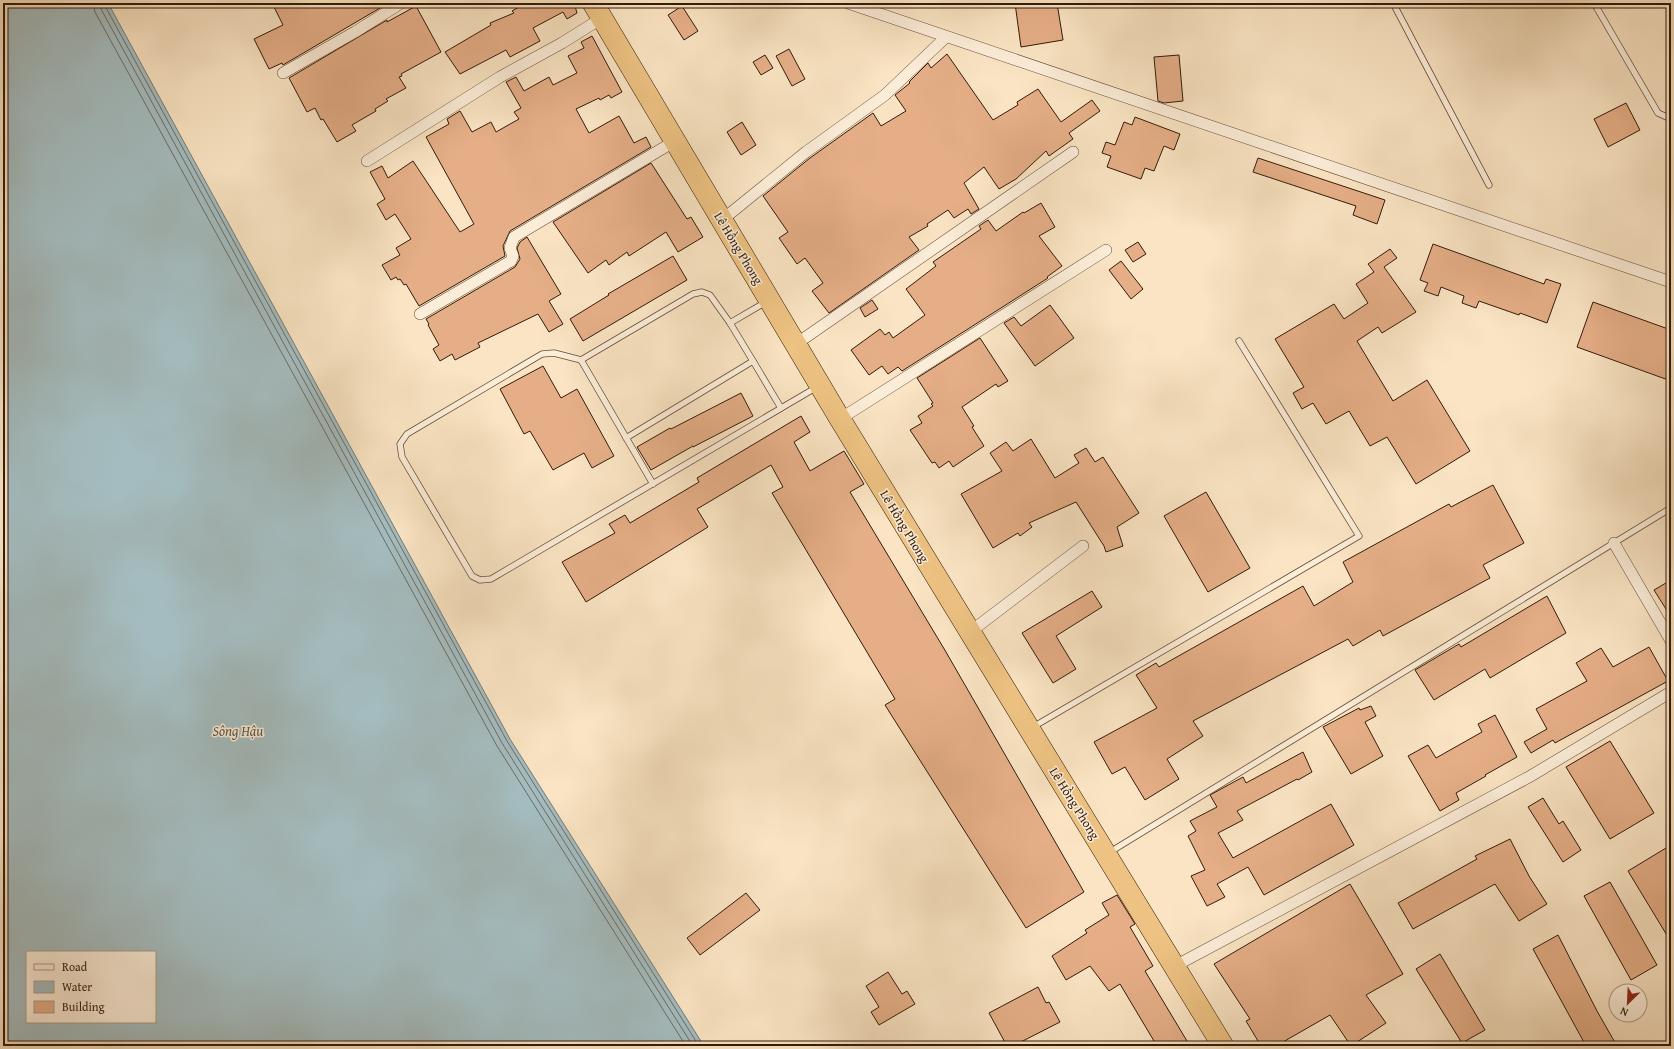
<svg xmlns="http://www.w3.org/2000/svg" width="1674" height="1049" viewBox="0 0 1674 1049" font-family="'Gentium Book Plus',serif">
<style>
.water{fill:#a4bcbf;stroke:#767c77;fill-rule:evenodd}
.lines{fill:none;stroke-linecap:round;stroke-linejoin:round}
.shore{stroke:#6b6c65;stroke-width:1}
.building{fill:#e5ae87;stroke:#321b0b}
.lane-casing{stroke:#644d39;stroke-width:7}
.street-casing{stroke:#644d39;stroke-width:12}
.highway-casing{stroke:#321b0b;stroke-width:22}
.lane{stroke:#fcedd8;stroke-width:5.5}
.street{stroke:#fcedd8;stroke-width:11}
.highway{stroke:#edc282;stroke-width:21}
.labels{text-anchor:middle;stroke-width:3;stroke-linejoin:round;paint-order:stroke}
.street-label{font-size:13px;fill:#321b0b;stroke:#fcedd8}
.water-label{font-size:14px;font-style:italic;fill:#5a534a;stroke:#fcedd8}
</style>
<rect width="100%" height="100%" fill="#fae4c3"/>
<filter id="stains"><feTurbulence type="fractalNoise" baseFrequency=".005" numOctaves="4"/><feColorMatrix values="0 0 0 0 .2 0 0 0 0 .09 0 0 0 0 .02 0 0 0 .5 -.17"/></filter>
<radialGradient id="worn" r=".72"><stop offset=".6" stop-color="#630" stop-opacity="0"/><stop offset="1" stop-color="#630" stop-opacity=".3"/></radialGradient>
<!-- water -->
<path class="water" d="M3 3H108L510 739 704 1046H3ZM27 952H155V1022H27Z"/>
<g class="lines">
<!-- shore -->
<g class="shore">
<polyline points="93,3 95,12 497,746 686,1046"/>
<polyline points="99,3 101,9 502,743 693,1046"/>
<polyline points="105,3 105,6 507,741 699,1046"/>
</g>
</g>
<!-- building -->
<g class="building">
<polygon points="272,3 378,3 380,8 283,65 282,63 269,69 254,39 283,25"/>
<polygon points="526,3 581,3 575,6 577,13 567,19 563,12 533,28 540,41 510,57 506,50 460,74 445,52 491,25 490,23 514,13 512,11"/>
<polygon points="1015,3 1057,3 1063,40 1021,47"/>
<polygon points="416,6 441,52 401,74 402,76 399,77 406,88 386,99 388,101 375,109 376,111 352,125 356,131 337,142 323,119 321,120 315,108 307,112 289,78 387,20 387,22"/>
<polygon points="682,6 698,31 684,40 668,15"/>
<polygon points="592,36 622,92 611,98 609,95 600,100 599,98 576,109 589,133 619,116 634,143 646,137 651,147 510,231 503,246 505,256 419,306 406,284 404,285 400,279 398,280 396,277 391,280 382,265 400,255 396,248 411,239 395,214 386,220 377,204 385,199 370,172 382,166 388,178 413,161 460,232 474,224 426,137 449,124 447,119 460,111 472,132 491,122 496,132 519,119 514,112 521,108 506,82 516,77 524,91 549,77 553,85 577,73 568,56 584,48 581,42"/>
<polygon points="789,49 805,79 792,86 776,56"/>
<polygon points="947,54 993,120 1018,105 1017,102 1038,89 1061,122 1092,100 1100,111 1069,133 1073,139 1049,156 1046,151 1016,179 999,189 984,167 964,183 979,209 971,214 968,209 954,218 948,210 927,224 928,226 909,237 919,250 829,313 812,291 823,283 805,258 797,264 779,238 788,232 763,196 810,158 873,113 881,126 906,111 895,95 910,83 909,82 928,63 931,68"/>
<polygon points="765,55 773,68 761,75 753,62"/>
<polygon points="1179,55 1183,101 1164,103 1158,101 1154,57"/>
<polygon points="1626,103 1640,130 1608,147 1594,119"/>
<polygon points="1135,117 1180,134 1174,150 1164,146 1154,171 1145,168 1141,179 1107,167 1111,156 1102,153 1106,142 1115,145 1124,122 1132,125"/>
<polygon points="742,122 756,145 741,155 727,132"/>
<polygon points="1258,158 1385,200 1377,224 1353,215 1356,206 1253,172"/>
<polygon points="651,163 687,219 691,217 703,237 678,252 666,232 629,256 627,252 609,265 606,260 588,273 553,222"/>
<polygon points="1041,203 1055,227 1039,236 1062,266 1047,277 1048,278 902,371 898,367 888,374 882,366 869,375 851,350 880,329 885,335 889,332 893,338 925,315 906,289 936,266 933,262 981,229 979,226 988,220 996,231 1023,212 1024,213"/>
<polygon points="527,237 561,294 549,301 563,324 549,332 538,314 478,343 480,347 455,360 452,354 440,361 433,349 439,345 428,325 429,324 426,319 515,267 520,259 517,248 520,242"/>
<polygon points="1138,242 1146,254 1133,262 1125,250"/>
<polygon points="1433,244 1544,284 1546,279 1561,284 1547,323 1520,313 1519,315 1479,301 1476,308 1462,303 1464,296 1441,287 1438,296 1424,291 1428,283 1420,280"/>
<polygon points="1390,249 1397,258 1384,267 1416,312 1382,333 1378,327 1357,341 1393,401 1427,380 1470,451 1416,484 1387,437 1370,446 1349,411 1326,424 1313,403 1302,409 1293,393 1304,387 1275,339 1334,304 1344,319 1368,303 1356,284 1374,272 1368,264"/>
<polygon points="673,256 687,280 583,341 570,319 609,295 608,294"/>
<polygon points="1121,261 1143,289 1131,299 1109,270"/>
<polygon points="872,300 878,309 865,317 860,308"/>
<polygon points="1593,302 1671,330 1671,381 1577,347"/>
<polygon points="1050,305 1074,338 1035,366 1004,323 1014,317 1021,326"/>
<polygon points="980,338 1008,381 998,387 996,384 962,407 974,426 972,427 984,446 953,467 949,461 939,468 935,462 932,463 910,430 922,423 918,416 933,406 931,404 933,403 917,378"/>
<polygon points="543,366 561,398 577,389 614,456 592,468 584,453 553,470 530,431 524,434 500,389"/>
<polygon points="741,393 753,416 693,447 693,446 651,470 637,447 670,428 671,429"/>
<polygon points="801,416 810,432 794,442 810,471 844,451 864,484 850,492 946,652 1084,892 1026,928 885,705 895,699 772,493 783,487 771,465 697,509 708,527 586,602 562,562 615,533 609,524 625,515 630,523 699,482 697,478"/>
<polygon points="1031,439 1055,478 1079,463 1074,455 1086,448 1095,462 1103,457 1139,513 1117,527 1123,546 1106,552 1104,546 1076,502 1029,523 1032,527 1020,536 1018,533 993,548 961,494 1002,471 990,453 1006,442 1013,451"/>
<polygon points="1493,485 1524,543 1483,565 1490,578 1383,636 1380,630 1353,646 1348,639 1193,721 1203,736 1167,759 1179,779 1145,800 1125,767 1112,774 1094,742 1157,708 1136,675 1156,663 1159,667 1303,586 1314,606 1353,582 1343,562 1449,504 1451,507"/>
<polygon points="1206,492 1250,568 1208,592 1164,516"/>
<polygon points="1671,580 1671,617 1654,590"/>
<polygon points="1092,591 1102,607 1056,636 1076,669 1053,683 1022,633"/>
<polygon points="1547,596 1566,633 1490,678 1485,669 1434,700 1415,670 1459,644 1461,647"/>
<polygon points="1649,647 1668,681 1555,743 1553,740 1531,753 1524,742 1547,729 1536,709 1587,681 1576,663 1601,648 1613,667"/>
<polygon points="1371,706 1376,716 1365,722 1383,756 1351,774 1323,727 1359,708 1360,710"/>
<polygon points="1495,715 1517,757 1485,775 1486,776 1456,793 1459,800 1440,811 1408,756 1428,745 1436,758 1482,732 1478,724"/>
<polygon points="1610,741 1654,813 1610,839 1566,767"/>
<polygon points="1303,752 1312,772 1298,780 1297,779 1237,811 1243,820 1218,833 1233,858 1331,804 1354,845 1264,895 1248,867 1217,884 1225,897 1207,906 1191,876 1205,870 1188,836 1196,831 1190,821 1217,807 1210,795 1243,777 1246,783"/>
<polygon points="1543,798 1559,824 1563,821 1581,850 1563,862 1528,807"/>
<polygon points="1510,839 1529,876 1547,904 1519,921 1495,884 1413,929 1398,903 1477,859 1475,856"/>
<polygon points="1671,845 1671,942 1628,871"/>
<polygon points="1610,882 1657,965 1631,980 1584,896"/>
<polygon points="1350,884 1403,974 1366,995 1386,1023 1351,1046 1330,1015 1276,1046 1261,1046 1246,1021 1250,1019 1214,964"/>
<polygon points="746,893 760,910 700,955 687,938"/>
<polygon points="1117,895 1135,924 1130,927 1153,966 1145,971 1190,1046 1157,1046 1120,984 1109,991 1090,966 1066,980 1052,956 1087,933 1085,930 1109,915 1102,903"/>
<polygon points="1558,935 1597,1011 1617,1046 1586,1046 1533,949"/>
<polygon points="1440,954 1485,1030 1462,1043 1416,969"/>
<polygon points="888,972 902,994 907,991 915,1004 879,1025 871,1012 879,1007 866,986"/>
<polygon points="1038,987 1046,1003 1049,1002 1060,1022 1013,1046 1007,1046 989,1013"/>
</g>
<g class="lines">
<defs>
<g id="lane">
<polyline points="1393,3 1489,185"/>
<polyline points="1594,3 1658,113 1671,119"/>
<polyline points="766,302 730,323 710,295 702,292 693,294 581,360 554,353 542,354 407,434 400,444 402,457 472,576 480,580 491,579 817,387"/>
<polyline points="581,360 653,484"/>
<polyline points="753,361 781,408"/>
<polyline points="626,438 753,361 730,323"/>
<polyline points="1033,727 1359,536 1239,341"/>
<polyline points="1110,852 1671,508"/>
</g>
<g id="street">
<polyline points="848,3 1671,282"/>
<polyline points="283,73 355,32 401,3"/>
<polyline points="367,161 500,77 562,43 602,18"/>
<polyline points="722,220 806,152 885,95 946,37"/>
<polyline points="420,314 511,261 513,256 510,248 514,237 675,141"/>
<polyline points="796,344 1073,152"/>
<polyline points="840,419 1106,250"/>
<polyline points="1614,543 1671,641"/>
<polyline points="970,632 1083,546"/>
<polyline points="1175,966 1529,777 1671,692"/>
</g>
<polyline id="highway" points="593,3 840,419 1223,1046"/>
</defs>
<!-- lane casing -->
<use href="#lane" class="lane-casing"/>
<!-- street casing -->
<use href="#street" class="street-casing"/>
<!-- highway casing -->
<use href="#highway" class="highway-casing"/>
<!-- lane -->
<use href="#lane" class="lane"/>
<!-- street -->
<use href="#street" class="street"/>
<!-- highway -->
<use href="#highway" class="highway"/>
</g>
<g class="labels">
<!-- street labels -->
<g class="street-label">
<text transform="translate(739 248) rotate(59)" y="5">Lê Hồng Phong</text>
<text transform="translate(905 526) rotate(59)" y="5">Lê Hồng Phong</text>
<text transform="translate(1075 803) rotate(58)" y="5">Lê Hồng Phong</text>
</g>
<!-- water labels -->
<g class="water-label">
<text x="238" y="736">Sông Hậu</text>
</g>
</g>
<!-- margin -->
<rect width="1674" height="1049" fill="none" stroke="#fae4c3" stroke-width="16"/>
<rect x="4" y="4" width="1666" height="1041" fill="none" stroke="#321b0b" stroke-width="2"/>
<rect x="8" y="8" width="1658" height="1033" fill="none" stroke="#321b0b"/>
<!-- legend -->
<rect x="26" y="951" width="130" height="72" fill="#fcedd8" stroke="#ab9986"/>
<rect x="34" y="964" width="20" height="6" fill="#fcedd8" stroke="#ab9986"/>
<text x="62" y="971" font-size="12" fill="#321b0b">Road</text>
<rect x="34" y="981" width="20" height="12" fill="#a4bcbf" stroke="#ab9986"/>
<text x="62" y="991" font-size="12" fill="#321b0b">Water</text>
<rect x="34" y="1001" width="20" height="12" fill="#e5ae87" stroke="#ab9986"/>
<text x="62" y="1011" font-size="12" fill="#321b0b">Building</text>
<!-- north arrow -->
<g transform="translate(1628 1003) rotate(204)"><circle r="19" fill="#fcedd8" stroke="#ab9986"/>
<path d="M0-3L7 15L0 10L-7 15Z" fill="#8f2418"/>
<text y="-6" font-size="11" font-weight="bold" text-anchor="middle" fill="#321b0b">N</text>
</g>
<rect width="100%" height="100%" filter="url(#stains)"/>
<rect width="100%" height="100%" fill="url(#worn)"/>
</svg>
